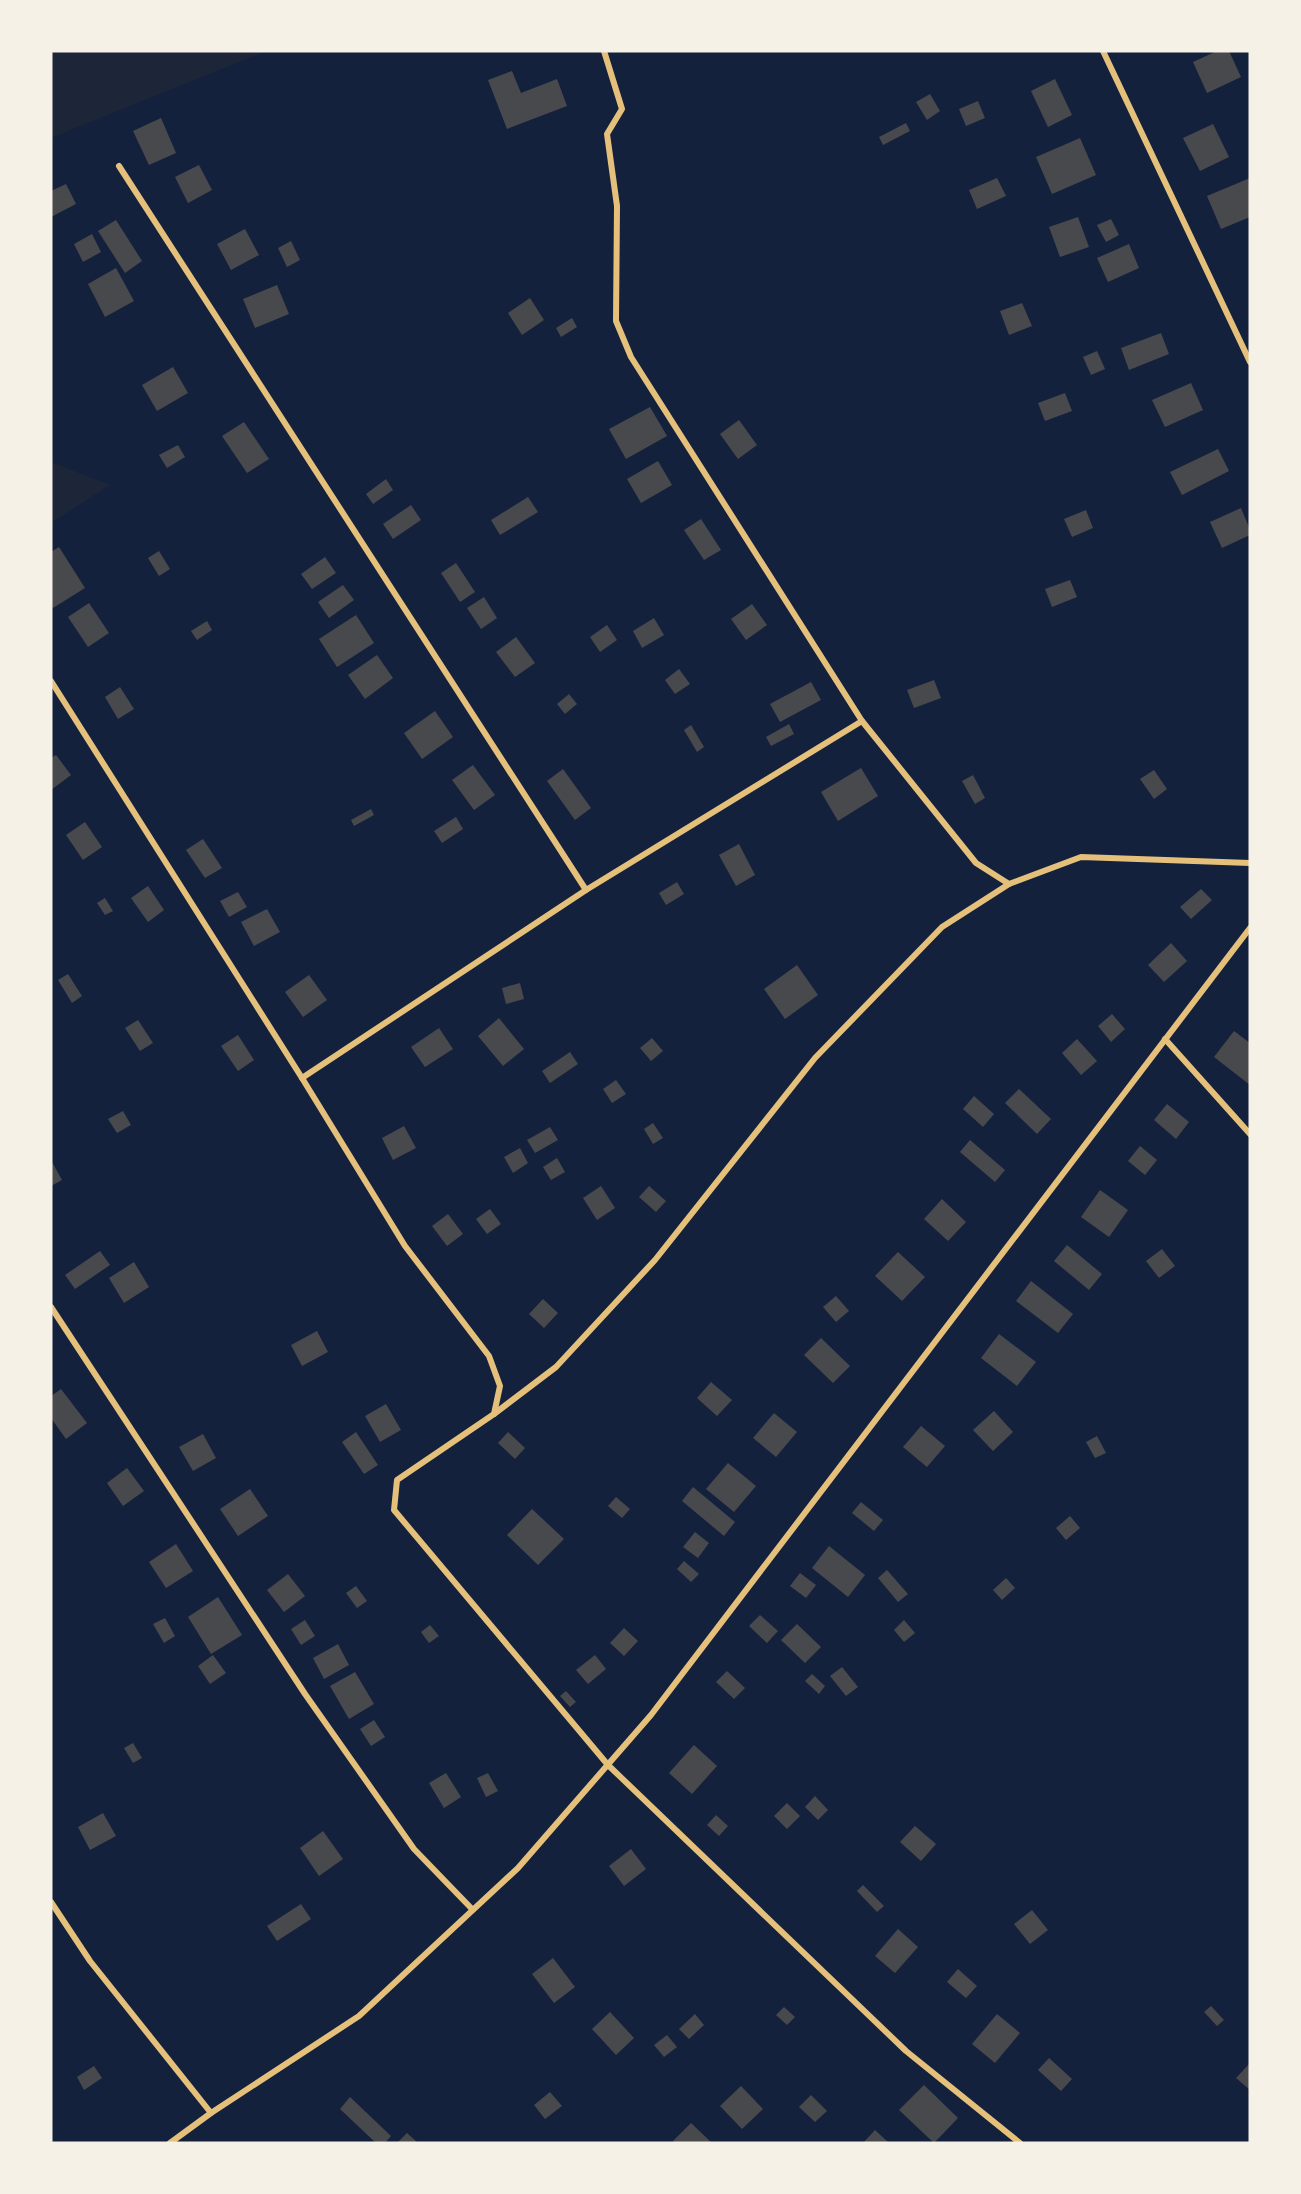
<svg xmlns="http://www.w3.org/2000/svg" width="1301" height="2194" viewBox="0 0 1301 2194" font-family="Arial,sans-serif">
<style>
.green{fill:#1d2539}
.building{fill:#48494c}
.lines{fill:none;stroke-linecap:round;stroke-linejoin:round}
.minor{stroke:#e5c07b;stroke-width:6}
</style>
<rect width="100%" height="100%" fill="#14213d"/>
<!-- green -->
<g class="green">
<polygon points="51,51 266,51 51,138"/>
<polygon points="51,462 110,485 51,523"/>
</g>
<!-- building -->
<g class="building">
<polygon points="1217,51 1229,51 1241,77 1207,93 1193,62"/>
<polygon points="512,71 521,93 557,79 567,106 507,129 488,80"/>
<polygon points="1055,79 1072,115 1048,127 1031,91"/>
<polygon points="930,94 940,111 927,120 916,102"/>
<polygon points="978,101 985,118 966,126 959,109"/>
<polygon points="161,118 176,153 149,165 133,131"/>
<polygon points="906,123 910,131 883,145 879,137"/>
<polygon points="1213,124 1229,157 1200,171 1183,138"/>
<polygon points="1080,138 1096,175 1052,194 1036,157"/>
<polygon points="199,165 212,190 188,203 175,177"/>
<polygon points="997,178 1006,196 977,209 969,190"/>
<polygon points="1250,178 1250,217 1221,229 1207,196"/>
<polygon points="66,184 76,204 51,217 51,191"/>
<polygon points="1078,217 1089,247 1060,257 1049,227"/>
<polygon points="1111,219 1119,235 1106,242 1097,225"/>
<polygon points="116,220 142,261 125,273 98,231"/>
<polygon points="245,229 259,255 231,270 217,244"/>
<polygon points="92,234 101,252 83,262 74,244"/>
<polygon points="291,241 300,260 287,267 278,248"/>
<polygon points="1129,244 1139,268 1108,282 1097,258"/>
<polygon points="116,268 134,301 105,317 88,284"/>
<polygon points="277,285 289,314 255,328 243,299"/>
<polygon points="530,298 544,320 522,335 508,313"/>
<polygon points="1022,303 1032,326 1009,335 1000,311"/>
<polygon points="572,318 577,327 561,337 556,328"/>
<polygon points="1161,333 1169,354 1129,370 1121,348"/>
<polygon points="1097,351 1105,369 1091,375 1083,357"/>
<polygon points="173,367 188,393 157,411 142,385"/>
<polygon points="1191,383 1203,410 1165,427 1152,400"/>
<polygon points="1065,393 1072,411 1045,421 1038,403"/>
<polygon points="650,407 667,436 626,459 609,429"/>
<polygon points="739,420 757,445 738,459 720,434"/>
<polygon points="244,422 269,459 247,473 222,436"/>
<polygon points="178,445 185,457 167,468 159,455"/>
<polygon points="1218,449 1229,471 1182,495 1170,472"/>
<polygon points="658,461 672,485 641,503 627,479"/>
<polygon points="386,479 393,490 373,504 366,494"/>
<polygon points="528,497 538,512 500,535 491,520"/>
<polygon points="411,505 421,520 393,539 383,524"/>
<polygon points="1241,508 1250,530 1250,535 1222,548 1210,522"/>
<polygon points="1086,510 1093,528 1072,537 1064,519"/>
<polygon points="701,519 721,550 704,560 684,530"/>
<polygon points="59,547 85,588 53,608 51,604 51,552"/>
<polygon points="159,551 170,569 159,576 148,558"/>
<polygon points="325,557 336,573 312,589 301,574"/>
<polygon points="456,563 475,592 460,602 441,573"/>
<polygon points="1070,580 1077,597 1052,607 1045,589"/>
<polygon points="343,585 354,600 329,618 318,602"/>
<polygon points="484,597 497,618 481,629 467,608"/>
<polygon points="89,603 109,633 88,647 68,617"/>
<polygon points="752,604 767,625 746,640 731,619"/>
<polygon points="356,615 374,643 337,667 319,639"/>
<polygon points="654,618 664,635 642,648 633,631"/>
<polygon points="207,621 212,630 197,640 191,631"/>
<polygon points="607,625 617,640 600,652 590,637"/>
<polygon points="516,637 535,663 515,677 496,652"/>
<polygon points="377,655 393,678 365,699 348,675"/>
<polygon points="679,669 690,684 675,694 665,680"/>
<polygon points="934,680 941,698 914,708 907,690"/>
<polygon points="811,682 821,700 780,722 770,704"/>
<polygon points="120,687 134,709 118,719 105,697"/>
<polygon points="569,694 577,704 565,714 557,704"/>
<polygon points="435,711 453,737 422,759 404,733"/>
<polygon points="789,724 794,734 771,746 766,737"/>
<polygon points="691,725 704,747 697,752 684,730"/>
<polygon points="56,755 71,775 51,790 51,758"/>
<polygon points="473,765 495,795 474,810 452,780"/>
<polygon points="861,768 878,796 838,821 821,792"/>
<polygon points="563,769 591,808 575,820 547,781"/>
<polygon points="1154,770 1167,789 1154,799 1140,779"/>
<polygon points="973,775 985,798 975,804 962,781"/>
<polygon points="371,809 374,815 354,826 351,820"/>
<polygon points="456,817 463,829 442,843 434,831"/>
<polygon points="85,822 102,847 83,860 66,835"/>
<polygon points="203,839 222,868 205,878 186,850"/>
<polygon points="739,844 755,875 736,886 719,855"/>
<polygon points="677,882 684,894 666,905 659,893"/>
<polygon points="148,886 164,910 148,922 131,898"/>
<polygon points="1201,889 1212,900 1191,919 1180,907"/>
<polygon points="238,892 247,907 229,917 220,901"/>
<polygon points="105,898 113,911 105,915 97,903"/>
<polygon points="267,909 280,932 254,946 241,922"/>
<polygon points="1171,943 1187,961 1164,982 1148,965"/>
<polygon points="797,965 818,995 785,1019 764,989"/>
<polygon points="68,974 82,996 72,1003 58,980"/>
<polygon points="309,975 327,1000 303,1017 285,992"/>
<polygon points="520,983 524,999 506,1004 502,988"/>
<polygon points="1112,1014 1125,1029 1111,1042 1098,1026"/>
<polygon points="499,1018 524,1049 503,1066 478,1036"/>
<polygon points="138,1020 153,1043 140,1051 125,1028"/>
<polygon points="439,1028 453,1049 425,1067 411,1047"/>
<polygon points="1234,1031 1250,1043 1250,1085 1214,1057"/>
<polygon points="238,1035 254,1060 238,1071 221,1046"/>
<polygon points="652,1038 663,1051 651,1061 640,1048"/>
<polygon points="1077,1039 1097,1061 1081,1075 1062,1053"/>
<polygon points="570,1052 578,1064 550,1083 542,1071"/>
<polygon points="616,1080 626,1094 612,1103 603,1089"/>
<polygon points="1019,1089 1051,1119 1037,1134 1005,1103"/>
<polygon points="974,1096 994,1114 983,1127 963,1109"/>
<polygon points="1167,1104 1189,1122 1176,1139 1154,1120"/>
<polygon points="123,1111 131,1125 117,1133 108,1119"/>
<polygon points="653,1123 663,1138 653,1144 644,1129"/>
<polygon points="404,1126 416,1148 393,1160 382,1138"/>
<polygon points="550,1127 558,1140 535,1153 527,1140"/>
<polygon points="970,1140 1005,1170 995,1182 960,1152"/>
<polygon points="1140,1146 1157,1160 1145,1175 1128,1161"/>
<polygon points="520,1148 528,1163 513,1173 504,1157"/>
<polygon points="557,1158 565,1172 551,1180 543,1167"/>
<polygon points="51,1160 62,1180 51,1186"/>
<polygon points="601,1186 615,1208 597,1220 583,1198"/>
<polygon points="649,1186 666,1201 656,1212 639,1197"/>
<polygon points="1100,1190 1128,1210 1109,1237 1081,1217"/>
<polygon points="942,1199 966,1222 948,1241 924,1219"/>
<polygon points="490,1209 501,1224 487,1234 476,1219"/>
<polygon points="448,1214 463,1234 447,1246 432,1226"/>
<polygon points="1067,1245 1102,1274 1089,1290 1054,1261"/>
<polygon points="1162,1249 1175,1266 1159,1278 1146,1261"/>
<polygon points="100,1251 110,1265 75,1289 65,1275"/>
<polygon points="898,1252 925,1277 902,1301 875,1276"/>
<polygon points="134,1262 149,1287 124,1303 109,1278"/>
<polygon points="1031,1281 1073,1314 1058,1333 1016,1301"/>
<polygon points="836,1296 849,1311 836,1322 823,1307"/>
<polygon points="543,1299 558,1313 544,1328 529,1314"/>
<polygon points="317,1331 328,1352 302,1366 291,1345"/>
<polygon points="999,1334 1036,1362 1017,1386 981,1358"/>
<polygon points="821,1338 850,1366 833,1383 804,1355"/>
<polygon points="711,1382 732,1400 717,1416 697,1398"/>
<polygon points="61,1389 87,1423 66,1439 51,1418 51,1396"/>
<polygon points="386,1404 401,1430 380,1442 365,1416"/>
<polygon points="994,1411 1013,1432 993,1451 973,1430"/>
<polygon points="774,1413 797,1432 776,1457 753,1438"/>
<polygon points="921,1426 945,1446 927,1467 903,1447"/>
<polygon points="356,1432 378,1465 364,1474 342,1442"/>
<polygon points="508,1432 525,1448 515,1459 498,1443"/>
<polygon points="203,1434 216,1458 193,1471 179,1447"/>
<polygon points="1097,1436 1106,1453 1095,1458 1086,1442"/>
<polygon points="728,1463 756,1486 734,1512 706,1489"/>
<polygon points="127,1468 144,1491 123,1506 107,1483"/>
<polygon points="693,1487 735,1522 724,1536 682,1501"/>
<polygon points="250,1489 268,1516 238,1536 220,1509"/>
<polygon points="616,1497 630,1509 622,1518 608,1506"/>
<polygon points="861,1502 883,1520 874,1531 852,1513"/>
<polygon points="532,1509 564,1539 538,1565 507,1535"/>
<polygon points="1070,1516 1080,1528 1066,1540 1056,1528"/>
<polygon points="695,1532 709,1543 698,1558 683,1547"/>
<polygon points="176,1544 193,1571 166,1588 149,1562"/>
<polygon points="829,1546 865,1575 848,1597 812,1568"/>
<polygon points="684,1561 699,1574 691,1582 677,1569"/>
<polygon points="887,1570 908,1594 898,1602 878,1578"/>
<polygon points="800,1573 816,1585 806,1598 790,1586"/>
<polygon points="288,1574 305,1596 284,1612 267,1590"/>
<polygon points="1006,1578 1015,1588 1002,1600 993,1590"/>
<polygon points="356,1586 367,1601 357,1608 346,1593"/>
<polygon points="218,1597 242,1635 211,1654 188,1617"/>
<polygon points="760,1615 778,1631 767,1643 749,1626"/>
<polygon points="165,1618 175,1636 164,1643 153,1624"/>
<polygon points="305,1620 315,1636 301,1645 291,1629"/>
<polygon points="904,1620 915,1633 904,1642 894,1630"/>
<polygon points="797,1624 821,1647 805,1663 781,1640"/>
<polygon points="430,1625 439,1636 429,1643 421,1632"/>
<polygon points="624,1628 638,1641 624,1656 610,1643"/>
<polygon points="338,1644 349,1665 324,1679 313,1658"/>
<polygon points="213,1655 226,1673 210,1684 198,1666"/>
<polygon points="595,1655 606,1669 588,1684 576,1670"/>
<polygon points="842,1667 858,1687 846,1696 830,1676"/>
<polygon points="727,1671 745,1688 734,1699 716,1682"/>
<polygon points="355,1672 374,1704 349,1719 330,1686"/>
<polygon points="812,1674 825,1686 819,1694 805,1681"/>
<polygon points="566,1691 576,1702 570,1707 560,1696"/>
<polygon points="374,1720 385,1737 371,1746 360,1729"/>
<polygon points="133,1743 142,1758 133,1763 124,1748"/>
<polygon points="694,1745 717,1766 692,1794 669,1773"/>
<polygon points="446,1773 461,1797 444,1808 429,1783"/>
<polygon points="488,1773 498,1791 486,1797 477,1778"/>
<polygon points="815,1796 828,1810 818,1820 805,1807"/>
<polygon points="787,1803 800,1816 787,1829 774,1816"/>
<polygon points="103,1813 116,1836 90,1850 78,1827"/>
<polygon points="716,1815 728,1826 719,1836 707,1825"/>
<polygon points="915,1826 936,1844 921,1861 900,1842"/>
<polygon points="323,1831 343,1859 319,1876 300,1848"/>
<polygon points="631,1849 646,1869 624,1886 609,1866"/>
<polygon points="863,1885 884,1906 877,1912 857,1891"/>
<polygon points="301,1904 311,1919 277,1941 267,1926"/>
<polygon points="1032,1910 1048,1930 1030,1944 1014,1924"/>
<polygon points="898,1929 918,1947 895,1973 875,1956"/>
<polygon points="553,1958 575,1987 554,2003 532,1974"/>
<polygon points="958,1969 977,1986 966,1998 947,1982"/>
<polygon points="1211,2006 1224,2020 1217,2026 1204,2012"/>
<polygon points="784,2007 795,2017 787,2025 776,2015"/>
<polygon points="610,2012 634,2038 616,2055 592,2029"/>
<polygon points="695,2014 704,2025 689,2039 679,2029"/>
<polygon points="997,2014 1020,2033 995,2063 972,2044"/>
<polygon points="667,2035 677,2047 664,2057 654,2045"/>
<polygon points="1049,2058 1072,2079 1061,2091 1038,2070"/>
<polygon points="1250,2063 1250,2090 1236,2078"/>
<polygon points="94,2066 102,2078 84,2090 77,2077"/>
<polygon points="924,2085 958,2118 934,2143 899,2110"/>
<polygon points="741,2086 763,2109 742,2129 720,2106"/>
<polygon points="550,2092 562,2106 545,2119 534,2105"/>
<polygon points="811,2095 827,2111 815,2122 799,2107"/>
<polygon points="350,2097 391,2136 385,2143 376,2143 340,2109"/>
<polygon points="691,2123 712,2143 675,2143 673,2141"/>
<polygon points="875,2130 889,2143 863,2143"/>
<polygon points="407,2133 418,2143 397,2143"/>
</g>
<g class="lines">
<!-- minor -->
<g class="minor">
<polyline points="604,51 622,109 607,134 617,206 616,321 631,357 862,721 976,863 1009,884 1081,857 1250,863"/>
<polyline points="1103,51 1250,362"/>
<polyline points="119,166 586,890"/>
<polyline points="51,681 302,1078 405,1246 489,1356 500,1386 494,1414"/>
<polyline points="1009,884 942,927 815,1058 655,1260 556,1367 494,1414 397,1480 394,1510 608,1765 906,2051 1020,2143"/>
<polyline points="1165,1039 1250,1134"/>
<polyline points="302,1078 586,890 862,721"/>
<polyline points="51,1307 305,1694 414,1849 472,1909"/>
<polyline points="51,1902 90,1961 211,2113"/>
<polyline points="170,2143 211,2113 359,2016 518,1868 651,1715 1250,928"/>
</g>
</g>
<!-- border -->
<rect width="1301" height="2194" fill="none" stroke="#f6f1e7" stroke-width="105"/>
</svg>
